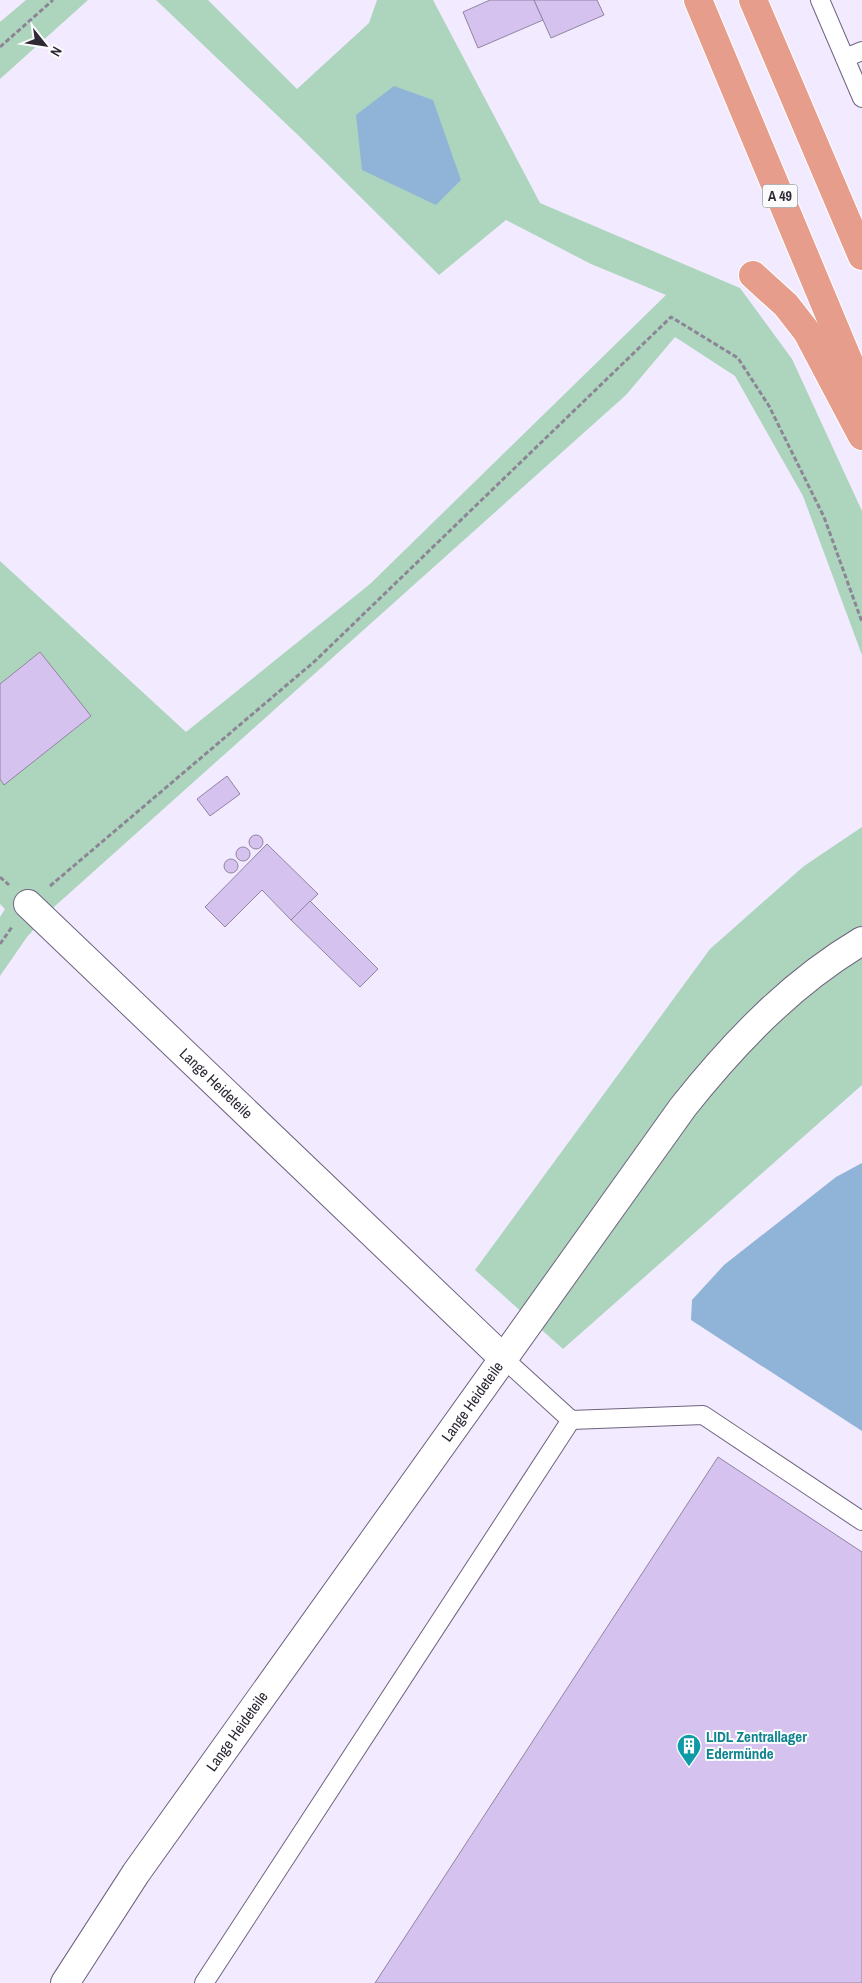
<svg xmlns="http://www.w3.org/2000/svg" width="862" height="1983" viewBox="0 0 862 1983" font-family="'Archivo Narrow',sans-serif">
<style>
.green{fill:#add5bd}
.water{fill:#90b4d7}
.building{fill:#d5c2ee;stroke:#9184a2}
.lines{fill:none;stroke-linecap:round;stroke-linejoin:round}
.service-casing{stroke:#6f637f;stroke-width:20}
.minor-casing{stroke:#6f637f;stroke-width:30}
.tertiary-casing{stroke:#6f637f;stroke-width:30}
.motorway-casing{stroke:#fff;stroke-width:30}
.path{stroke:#8c8596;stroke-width:3;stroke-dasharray:5 2.5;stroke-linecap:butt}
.service{stroke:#fff;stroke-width:18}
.minor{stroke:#fff;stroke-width:28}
.tertiary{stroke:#fff;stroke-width:28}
.motorway{stroke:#e69d8b;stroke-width:28}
.labels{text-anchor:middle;stroke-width:4;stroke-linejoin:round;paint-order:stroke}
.shield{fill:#fbfbfb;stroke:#6c6871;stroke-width:1}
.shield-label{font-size:14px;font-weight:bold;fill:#2f2936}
.street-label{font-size:15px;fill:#2f2936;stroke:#fbfbfb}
.culture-label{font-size:15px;font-weight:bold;fill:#0d838f;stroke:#fbfbfb;text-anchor:start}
</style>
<rect width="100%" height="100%" fill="#f2eafe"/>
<!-- green -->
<g class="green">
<polygon points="26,0 88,0 0,79 0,22"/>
<polygon points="156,0 208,0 297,89 369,23 377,0 433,0 540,203 740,288 792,359 862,511 862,655 803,496 735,376 675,337 626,395 54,907 27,937 0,976 0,917 5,909 0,904 0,561 186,732 370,584 666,295 591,264 506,220 439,275 300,137"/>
<polygon points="862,827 862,1085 563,1349 475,1270 710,949 804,866"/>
</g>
<!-- water -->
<g class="water">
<polygon points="394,86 433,100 461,180 436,205 362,170 356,115"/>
<polygon points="862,1163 862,1431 691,1320 692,1300 724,1265 836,1177"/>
</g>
<!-- building -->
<g class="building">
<polygon points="490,0 534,0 543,20 478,48 463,12"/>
<polygon points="534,0 597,0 604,15 551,38"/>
<polygon points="40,652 91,716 4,785 0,779 0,684"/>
<polygon points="227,776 240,794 210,816 197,799"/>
<circle cx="256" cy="842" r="7"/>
<polygon points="267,844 318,894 291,920 262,890 225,927 205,907"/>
<circle cx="243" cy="854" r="7"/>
<circle cx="231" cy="866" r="7"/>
<polygon points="310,901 378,969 360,987 291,920"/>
<polygon points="718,1457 862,1552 862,1983 375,1983"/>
</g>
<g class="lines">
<defs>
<g id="service">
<polyline points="820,0 862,98"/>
<polyline points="845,58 862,51"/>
<polyline points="503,1358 571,1420 703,1415 862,1521"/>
<polyline points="204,1983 571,1420"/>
</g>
<g id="minor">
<path id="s1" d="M28 904 503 1358"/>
</g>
<g id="tertiary">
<path id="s2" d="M65 1983 136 1873 683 1107C734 1043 791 983 862 941"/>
</g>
<g id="motorway">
<polyline points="698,0 862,393"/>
<polyline points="753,0 862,256"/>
<polyline points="753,275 786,305 807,332 862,436"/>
</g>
</defs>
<!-- service casing -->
<use href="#service" class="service-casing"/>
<!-- minor casing -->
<use href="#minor" class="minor-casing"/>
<!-- tertiary casing -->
<use href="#tertiary" class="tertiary-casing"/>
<!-- motorway casing -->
<use href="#motorway" class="motorway-casing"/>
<!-- path -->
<g class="path">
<polyline points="0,47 53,0"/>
<polyline points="0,877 9,885"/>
<polyline points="50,886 315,661 671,317 738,358 769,406 824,517 862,622"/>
<polyline points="0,944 12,927"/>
</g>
<!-- service -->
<use href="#service" class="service"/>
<!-- minor -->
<use href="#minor" class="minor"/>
<!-- tertiary -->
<use href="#tertiary" class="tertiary"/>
<!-- motorway -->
<use href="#motorway" class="motorway"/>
</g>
<!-- icons -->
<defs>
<symbol id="building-pin" viewBox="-11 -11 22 30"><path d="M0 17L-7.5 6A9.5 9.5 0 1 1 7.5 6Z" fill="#0f9aa8" stroke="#fbfbfb"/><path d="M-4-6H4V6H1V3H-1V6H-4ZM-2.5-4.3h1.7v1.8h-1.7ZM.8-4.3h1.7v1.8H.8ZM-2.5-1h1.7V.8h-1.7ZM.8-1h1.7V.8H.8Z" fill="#fff"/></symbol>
</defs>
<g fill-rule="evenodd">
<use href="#building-pin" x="675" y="1732" width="28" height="38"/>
</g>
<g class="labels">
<!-- shield labels -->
<rect class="shield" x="762.5" y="184.5" width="35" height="23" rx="4"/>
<g class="shield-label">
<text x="780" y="201">A 49</text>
</g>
<!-- street labels -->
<g class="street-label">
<text dy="5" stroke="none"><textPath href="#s1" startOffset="260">Lange Heideteile</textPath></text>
<text dy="5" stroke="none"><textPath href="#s2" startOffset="710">Lange Heideteile</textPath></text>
<text dy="5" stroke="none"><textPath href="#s2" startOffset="305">Lange Heideteile</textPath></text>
</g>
<!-- culture labels -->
<g class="culture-label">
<text x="706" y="1742">LIDL Zentrallager<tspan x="706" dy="17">Edermünde</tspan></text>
</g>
</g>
<!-- north arrow -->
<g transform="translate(45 45) rotate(120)" stroke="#fbfbfb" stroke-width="4" paint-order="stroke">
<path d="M0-4L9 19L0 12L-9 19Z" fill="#2f2936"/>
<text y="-8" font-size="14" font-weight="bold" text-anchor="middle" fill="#2f2936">N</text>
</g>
</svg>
